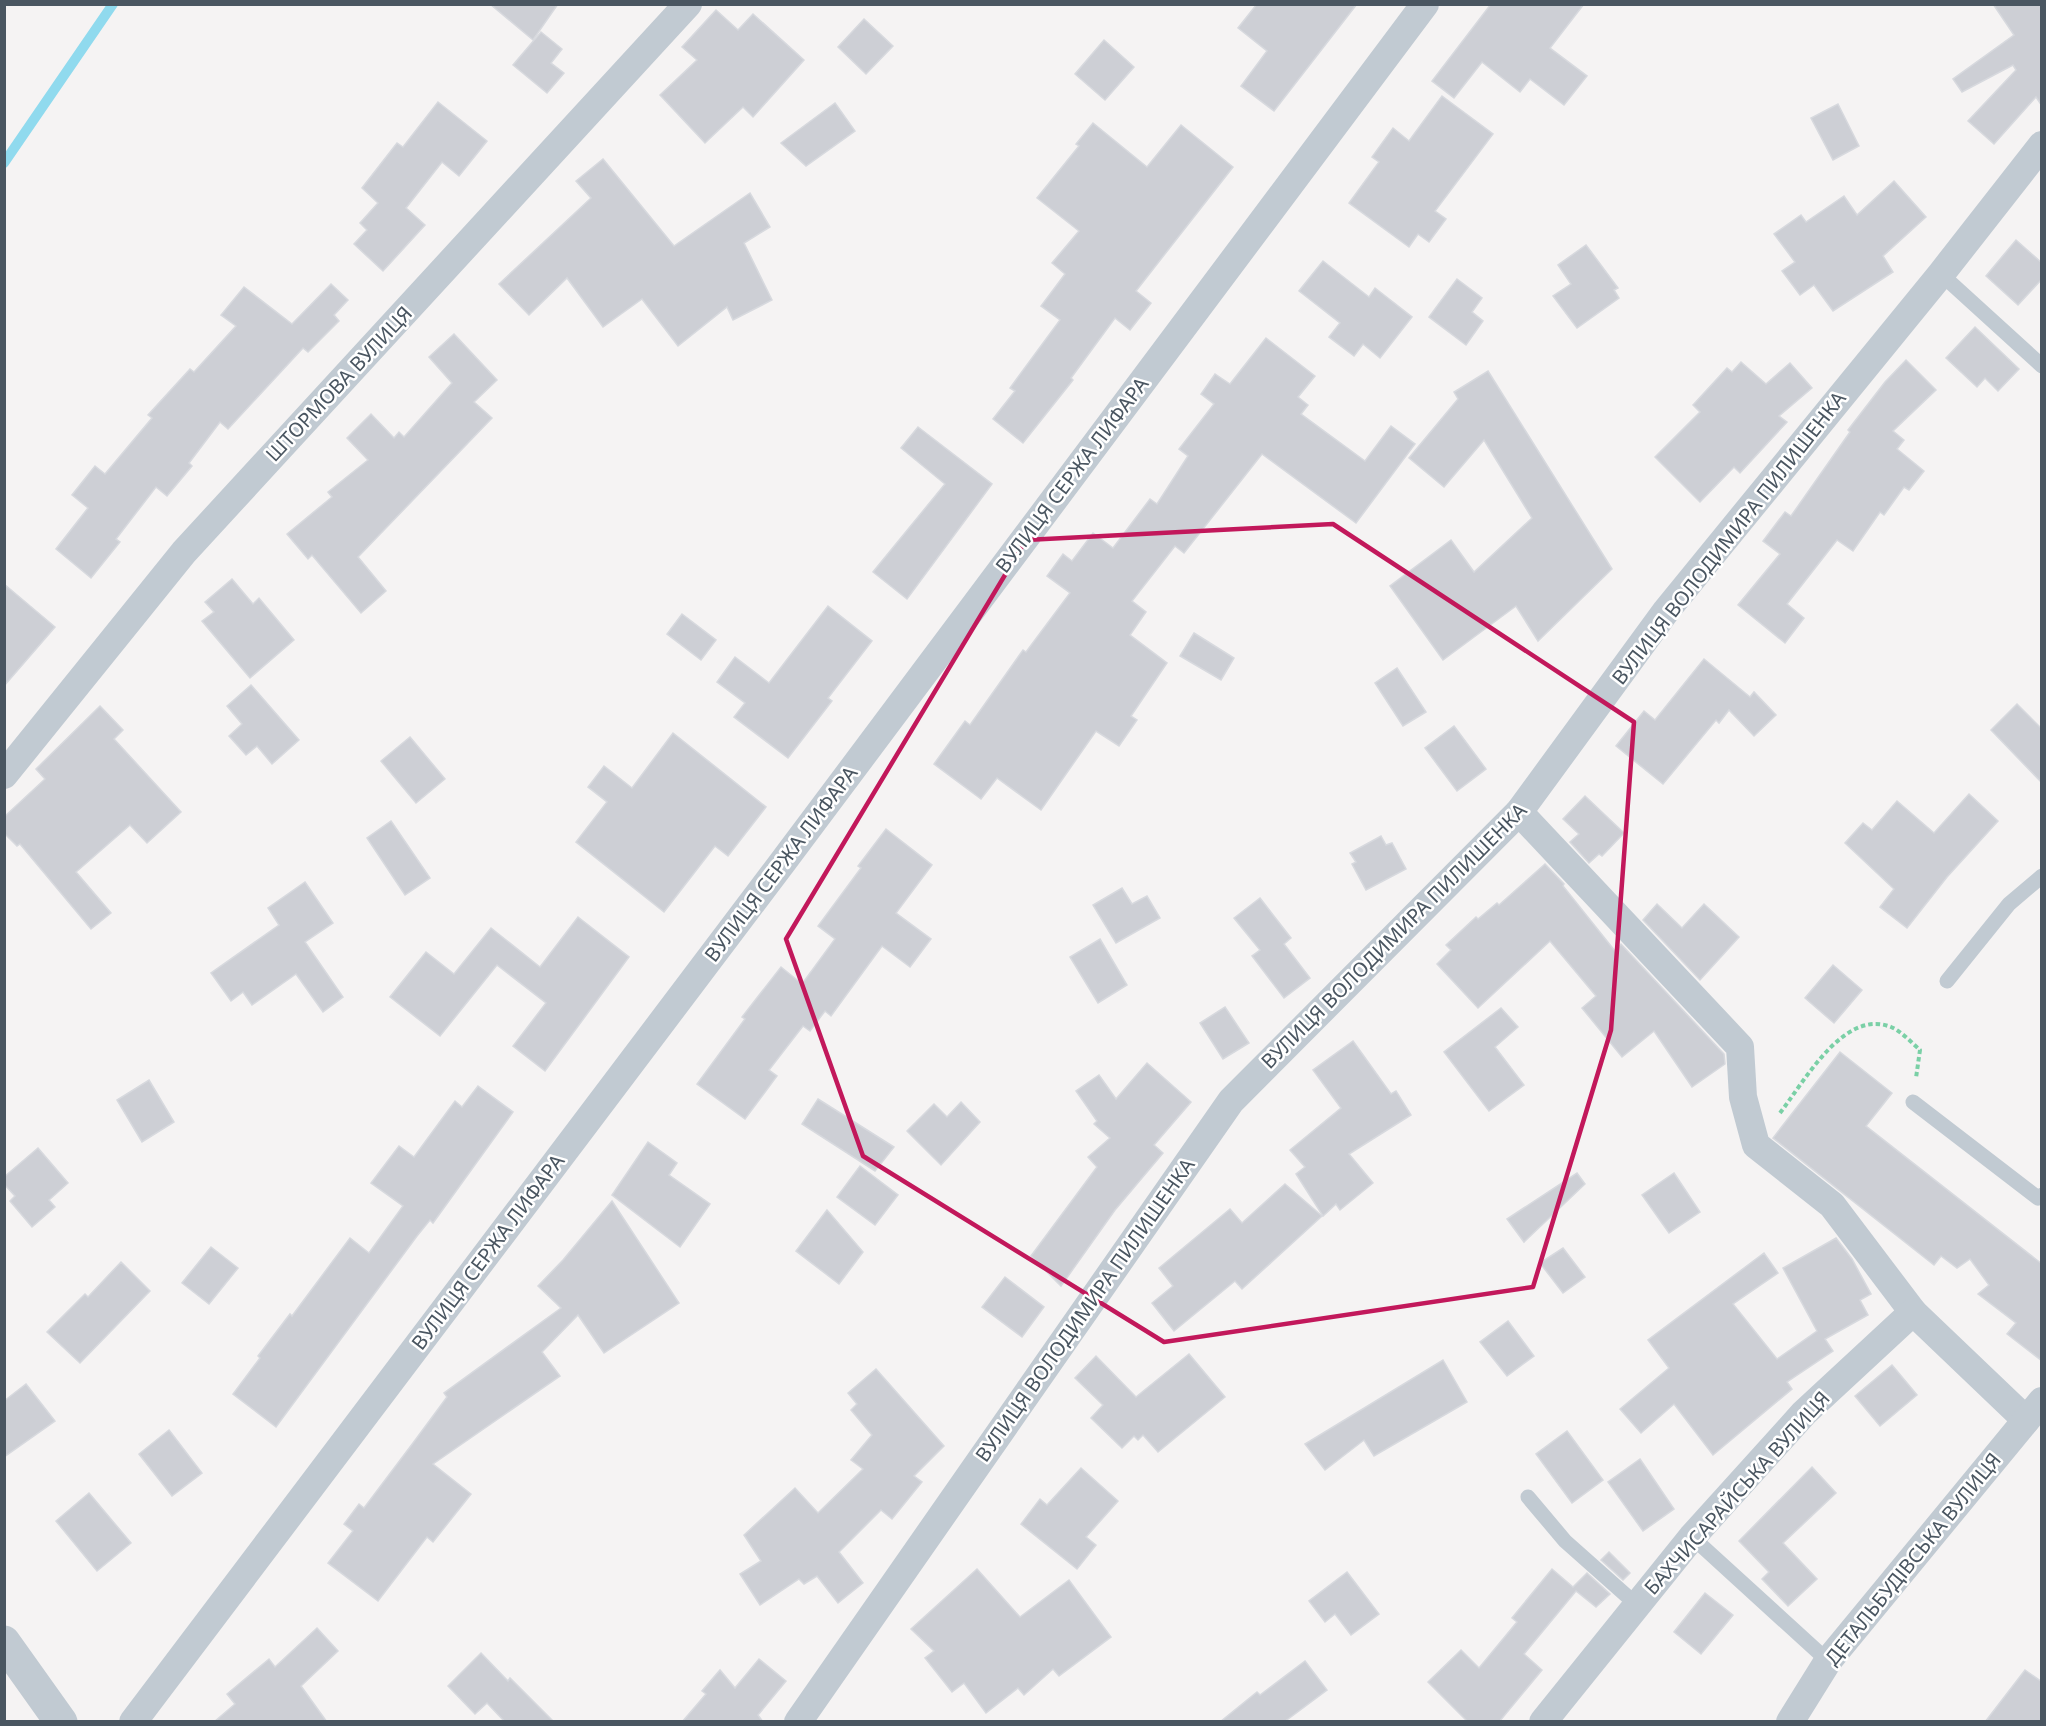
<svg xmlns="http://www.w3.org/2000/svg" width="2046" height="1726" viewBox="0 0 2046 1726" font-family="'Noto Sans',sans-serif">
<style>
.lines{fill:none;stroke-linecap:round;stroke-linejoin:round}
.stream{stroke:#90daee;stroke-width:10}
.building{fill:#cdcfd5;stroke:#d7d9de;stroke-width:1.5}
.path{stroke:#7ad0a6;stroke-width:4;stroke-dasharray:4.5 3;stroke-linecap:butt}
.service{stroke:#c1cad2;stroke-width:15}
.minor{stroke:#c1cad2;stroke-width:28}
.tertiary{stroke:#c1cad2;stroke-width:33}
.marked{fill:none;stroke:#c2185b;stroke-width:4.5;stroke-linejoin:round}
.labels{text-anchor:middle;stroke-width:5;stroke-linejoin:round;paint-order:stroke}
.street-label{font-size:20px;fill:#4a5661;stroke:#fff}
</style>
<rect width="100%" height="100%" fill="#f5f3f3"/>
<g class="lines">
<!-- stream -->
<polyline class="stream" points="4,163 113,4"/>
</g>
<!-- building -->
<g class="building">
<polygon points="490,4 558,4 533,40"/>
<polygon points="1257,4 1357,4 1274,111 1241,86 1267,51 1238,28"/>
<polygon points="1491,4 1584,4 1550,48 1587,76 1564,105 1530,79 1520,92 1482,62 1454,98 1432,81"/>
<polygon points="1993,4 2042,4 2042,106 2036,97 1994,144 1968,121 2016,70 2013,65 1962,92 1953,79 2014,35"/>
<polygon points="716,10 738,30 753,14 804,60 753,117 743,107 705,143 660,95 697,60 682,47"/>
<polygon points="864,19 893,46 866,74 838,47"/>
<polygon points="541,32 562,49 551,63 564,73 547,93 513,65"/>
<polygon points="1104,40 1134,67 1105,100 1075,74"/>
<polygon points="1442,96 1493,134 1435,211 1446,219 1429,242 1418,234 1409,247 1349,203 1379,162 1372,157 1393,128 1409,141"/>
<polygon points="438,102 487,141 459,176 442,162 406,208 425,225 383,271 354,244 367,230 360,223 378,203 362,188 397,143 403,147"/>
<polygon points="835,103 855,131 806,166 781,143"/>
<polygon points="1838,104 1859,146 1833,160 1811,118"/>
<polygon points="1093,123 1147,167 1181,125 1233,167 1136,291 1151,303 1130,330 1115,318 1071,378 1073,380 1023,443 993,419 1015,391 1010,388 1060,320 1041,306 1065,274 1052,263 1079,231 1037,198 1079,146 1076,144"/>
<polygon points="603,159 674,246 750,193 770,227 744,243 772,300 733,320 727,307 678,346 642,299 603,327 567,278 529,315 499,284 591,198 576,181"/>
<polygon points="1894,181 1926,217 1883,256 1893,272 1833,311 1814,285 1800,295 1782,271 1795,262 1774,234 1801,215 1806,222 1844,196 1857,215"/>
<polygon points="2016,240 2042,263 2042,279 2018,305 1986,276"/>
<polygon points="1586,245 1618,288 1614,290 1619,298 1577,328 1553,296 1571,284 1558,265"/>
<polygon points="1323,261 1369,297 1375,288 1412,317 1380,358 1363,344 1354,356 1329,337 1340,323 1299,291"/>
<polygon points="1457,279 1482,298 1472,312 1483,321 1466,345 1429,317"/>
<polygon points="331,284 348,300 334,315 339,321 308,352 303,348 228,429 220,422 189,463 192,466 167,496 156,487 116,539 120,542 91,578 56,549 88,508 72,495 95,466 105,474 152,418 148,415 190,369 194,372 236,326 221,315 244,287 292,324"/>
<polygon points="1975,327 2019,369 1998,391 1985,378 1977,387 1946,358"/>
<polygon points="454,334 497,380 474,402 492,418 358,557 386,591 361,613 312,555 308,559 287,534 332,497 328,492 368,460 347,438 371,414 394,438 399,432 404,437 452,383 429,357"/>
<polygon points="1266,338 1315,376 1298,397 1308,405 1301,414 1365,461 1391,426 1415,444 1356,523 1262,454 1184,553 1175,546 1132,601 1146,612 1130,635 1167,663 1131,716 1137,720 1119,746 1096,731 1041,810 997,778 981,799 934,764 965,721 970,725 1023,650 1026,652 1070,593 1047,576 1063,554 1072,561 1093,533 1113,548 1150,499 1157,504 1188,456 1179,449 1214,404 1201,394 1215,374 1230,384"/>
<polygon points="1906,360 1936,390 1893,431 1904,440 1897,449 1924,471 1909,490 1904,487 1884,515 1880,512 1853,551 1837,540 1787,604 1804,618 1785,643 1738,605 1780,554 1763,541 1785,512 1791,516 1850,432 1848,430 1885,382"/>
<polygon points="1741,362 1766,384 1790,363 1812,388 1779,416 1787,422 1740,473 1734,467 1700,502 1655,457 1700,412 1693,405 1727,368 1732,372"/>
<polygon points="1488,371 1612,569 1538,641 1516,606 1443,660 1390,586 1451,540 1474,572 1532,518 1484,440 1444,487 1409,458 1458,399 1454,392"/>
<polygon points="918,427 992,484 907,599 873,572 945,484 901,448"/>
<polygon points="232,579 253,604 259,598 294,640 250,678 202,621 214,612 205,602"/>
<polygon points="4,584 55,627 4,686"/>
<polygon points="828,606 872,641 828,698 832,701 788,758 734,717 745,703 717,682 735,657 769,683"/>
<polygon points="682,614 716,640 701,660 667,634"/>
<polygon points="1194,633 1234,658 1221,680 1180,656"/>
<polygon points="1704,659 1750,697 1754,692 1776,715 1754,736 1729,710 1719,723 1716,720 1663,784 1616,746 1644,711 1655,720"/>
<polygon points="1397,668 1426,712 1403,726 1375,683"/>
<polygon points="251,685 299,740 272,764 257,746 246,755 229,736 242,724 227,706"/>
<polygon points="2017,704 2042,729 2042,783 1991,730"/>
<polygon points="100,706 123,730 114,739 181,812 147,843 130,825 76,872 111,913 91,929 20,844 17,846 4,833 4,817 45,779 36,769"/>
<polygon points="1454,726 1486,769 1457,791 1425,748"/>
<polygon points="673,733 766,807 728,856 715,846 664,912 576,842 607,802 588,787 604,766 632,788"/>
<polygon points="410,737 445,779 416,803 381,761"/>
<polygon points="1969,794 1998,821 1947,877 1907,928 1880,907 1894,889 1845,843 1863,823 1872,830 1897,801 1934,833"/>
<polygon points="1585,796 1624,833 1602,856 1599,854 1589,863 1570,842 1579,834 1563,819"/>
<polygon points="391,821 430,878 405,895 367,838"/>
<polygon points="886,829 932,865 896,913 931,939 910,967 882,946 831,1016 825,1011 810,1031 803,1026 769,1070 777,1076 745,1119 697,1084 745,1019 742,1017 781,967 802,984 835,939 818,926 861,868 858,866"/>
<polygon points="1381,836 1386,845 1392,843 1406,869 1366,890 1352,864 1356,862 1350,853"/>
<polygon points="1545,864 1564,884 1563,886 1615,951 1621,944 1724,1054 1725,1064 1692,1087 1654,1031 1622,1057 1582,1008 1596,996 1550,941 1478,1008 1437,964 1451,950 1446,945 1476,917 1478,919 1497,903 1499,905"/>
<polygon points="305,882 333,923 305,942 343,997 323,1012 296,974 252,1005 243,992 231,1001 211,973 279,925 268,908"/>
<polygon points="1122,888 1132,904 1147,896 1160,918 1116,943 1093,905"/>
<polygon points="1260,898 1291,938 1284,944 1310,978 1284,998 1252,956 1260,950 1234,918"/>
<polygon points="1657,904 1682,928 1704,904 1739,937 1700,980 1643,920"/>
<polygon points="578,917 629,957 545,1071 513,1046 546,1003 497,965 440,1036 390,997 426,952 454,974 491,928 540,967"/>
<polygon points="1100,939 1127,985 1098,1003 1070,957"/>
<polygon points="1833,965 1862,990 1834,1023 1805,998"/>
<polygon points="1225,1007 1249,1043 1223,1059 1200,1023"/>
<polygon points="1501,1008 1518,1027 1495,1047 1524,1085 1489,1111 1444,1052"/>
<polygon points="1353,1041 1391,1094 1396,1091 1411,1115 1349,1154 1373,1183 1340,1210 1336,1204 1323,1216 1296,1174 1305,1167 1290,1150 1341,1108 1313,1070"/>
<polygon points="1840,1052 1892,1093 1866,1126 2042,1264 2042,1361 2007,1334 2016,1323 1978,1294 1989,1285 1970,1259 1957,1268 1941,1256 1934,1265 1773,1138"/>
<polygon points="1147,1063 1191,1102 1154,1145 1163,1153 1115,1210 1061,1286 1031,1256 1097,1167 1088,1157 1110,1138 1094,1124 1097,1121 1076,1091 1099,1075 1116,1099"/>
<polygon points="149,1080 174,1122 142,1142 117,1100"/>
<polygon points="478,1086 513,1112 433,1223 430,1220 417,1236 276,1427 233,1394 260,1358 258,1356 290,1314 292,1316 350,1238 369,1253 403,1206 371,1183 399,1146 414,1157 455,1101 462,1107"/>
<polygon points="818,1099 894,1147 875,1171 802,1124"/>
<polygon points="961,1102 980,1122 941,1165 907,1131 934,1104 947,1117"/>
<polygon points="648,1142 677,1163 669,1175 710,1204 680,1247 612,1195"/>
<polygon points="38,1148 68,1183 49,1200 55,1207 32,1227 10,1201 15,1196 4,1184 4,1177"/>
<polygon points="860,1166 898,1195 875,1225 837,1197"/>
<polygon points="1577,1173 1585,1184 1524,1242 1507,1219"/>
<polygon points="1674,1173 1700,1212 1669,1233 1642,1195"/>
<polygon points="1285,1184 1322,1216 1242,1289 1235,1281 1174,1331 1152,1303 1173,1286 1159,1268 1230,1209 1242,1223"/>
<polygon points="612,1201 679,1303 604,1353 578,1315 542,1352 560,1376 433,1464 471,1494 433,1542 427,1537 378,1601 328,1563 353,1531 344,1524 359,1504 364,1508 413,1443 447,1397 444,1393 561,1308 538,1286 563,1260"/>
<polygon points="827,1210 863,1252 839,1284 796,1251"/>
<polygon points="1836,1238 1852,1259 1871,1294 1860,1300 1868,1315 1825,1339 1833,1351 1787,1382 1792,1389 1713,1455 1674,1404 1641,1433 1620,1409 1669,1368 1648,1340 1764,1253 1778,1273 1733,1304 1777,1359 1817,1331 1783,1268"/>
<polygon points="211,1247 238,1268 209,1304 182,1283"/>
<polygon points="1563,1248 1585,1277 1563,1293 1540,1263"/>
<polygon points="121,1262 150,1291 80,1363 47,1332 85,1294 88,1297"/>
<polygon points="1005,1277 1044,1307 1022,1337 982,1307"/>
<polygon points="1508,1321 1534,1356 1507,1376 1480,1342"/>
<polygon points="1189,1354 1225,1397 1158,1452 1143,1435 1138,1440 1134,1436 1122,1448 1091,1418 1103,1405 1075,1378 1096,1356 1136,1397"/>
<polygon points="1443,1360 1467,1402 1374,1456 1364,1440 1325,1470 1305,1444"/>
<polygon points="1892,1365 1917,1395 1880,1426 1855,1396"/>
<polygon points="876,1369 944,1446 914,1476 922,1482 892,1519 881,1510 839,1552 863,1583 838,1603 817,1576 804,1584 799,1579 760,1605 740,1574 761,1561 744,1535 795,1488 818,1513 863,1469 851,1460 872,1435 851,1410 857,1404 848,1393"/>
<polygon points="26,1384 55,1421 4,1457 4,1401"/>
<polygon points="169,1430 202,1473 172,1496 139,1454"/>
<polygon points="1567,1431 1603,1480 1572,1503 1536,1454"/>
<polygon points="1640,1459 1674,1509 1643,1531 1608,1482"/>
<polygon points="1812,1467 1836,1493 1783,1543 1817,1579 1788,1606 1762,1579 1769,1572 1739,1541"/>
<polygon points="1081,1468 1118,1501 1086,1537 1096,1545 1077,1569 1021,1524 1040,1499 1047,1505"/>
<polygon points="89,1493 131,1543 97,1571 56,1521"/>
<polygon points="1609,1552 1630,1573 1623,1580 1601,1560"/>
<polygon points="977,1569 1020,1617 1069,1580 1111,1637 1059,1676 1053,1669 1024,1695 1018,1688 986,1713 964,1683 952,1692 925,1658 934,1651 911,1629"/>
<polygon points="1552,1569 1573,1587 1587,1573 1610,1594 1596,1607 1576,1591 1524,1654 1542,1670 1499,1722 1468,1722 1428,1682 1461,1650 1479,1668 1517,1622 1512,1618"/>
<polygon points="1347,1572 1379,1614 1351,1635 1335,1614 1325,1622 1309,1601"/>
<polygon points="1705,1593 1733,1615 1701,1654 1674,1632"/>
<polygon points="317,1628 338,1651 301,1686 327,1722 214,1722 235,1704 227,1694 269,1659 275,1667"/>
<polygon points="481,1653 508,1681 510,1678 554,1722 505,1722 487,1703 475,1714 448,1686"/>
<polygon points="759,1659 786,1681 758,1715 763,1722 682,1722 706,1694 702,1691 720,1670 735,1688"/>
<polygon points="1305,1661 1327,1690 1284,1722 1220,1722 1257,1692 1260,1695"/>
<polygon points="2025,1670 2042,1682 2042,1722 1985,1722"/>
</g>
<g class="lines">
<!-- path -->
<path class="path" d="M1780 1113C1804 1082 1844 1008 1891 1027 1901 1031 1912 1043 1920 1050L1916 1078"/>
<!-- service -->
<g class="service">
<polyline points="1941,274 2042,366"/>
<polyline points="1947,981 2009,904 2042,876"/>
<polyline points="1913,1102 2038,1198 2042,1195"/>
<polyline points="1528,1497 1565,1541 1637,1605"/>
<polyline points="1692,1537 1828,1661"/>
</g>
<!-- minor -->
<g class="minor">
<polyline points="4,775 184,552 688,4"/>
<polyline points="1519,812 1740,1047 1743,1097 1756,1145 1832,1205 1913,1312"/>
<polyline points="133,1722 782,863 1425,4"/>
<polyline points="798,1722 1231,1101 1519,812 1666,611 1941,274 2042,145"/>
<polyline points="1543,1722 1692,1537 1804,1413 1913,1312 2026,1420"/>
<polyline points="1790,1722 1828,1661 2042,1401"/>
</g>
<!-- tertiary -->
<polyline class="tertiary" points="4,1642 61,1722"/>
</g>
<!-- marked area -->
<path class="marked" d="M1333 524 1634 722 1611 1030 1533 1287 1164 1342 863 1156 786 939 1026 540Z"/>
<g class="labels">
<!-- street labels -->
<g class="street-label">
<text transform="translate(339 384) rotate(-47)" y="7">ШТОРМОВА ВУЛИЦЯ</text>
<text transform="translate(1072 475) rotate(-53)" y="7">ВУЛИЦЯ СЕРЖА ЛИФАРА</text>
<text transform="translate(1729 538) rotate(-52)" y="7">ВУЛИЦЯ ВОЛОДИМИРА ПИЛИШЕНКА</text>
<text transform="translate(781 864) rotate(-53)" y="7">ВУЛИЦЯ СЕРЖА ЛИФАРА</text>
<text transform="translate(1394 936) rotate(-45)" y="7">ВУЛИЦЯ ВОЛОДИМИРА ПИЛИШЕНКА</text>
<text transform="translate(488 1252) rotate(-53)" y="7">ВУЛИЦЯ СЕРЖА ЛИФАРА</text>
<text transform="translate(1085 1310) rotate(-55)" y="7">ВУЛИЦЯ ВОЛОДИМИРА ПИЛИШЕНКА</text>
<text transform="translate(1737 1493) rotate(-48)" y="7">БАХЧИСАРАЙСЬКА ВУЛИЦЯ</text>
<text transform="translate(1913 1559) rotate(-51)" y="7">ДЕТАЛЬБУДІВСЬКА ВУЛИЦЯ</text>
</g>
</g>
<!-- border -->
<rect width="2046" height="1726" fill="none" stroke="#4a5661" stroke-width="12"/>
</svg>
